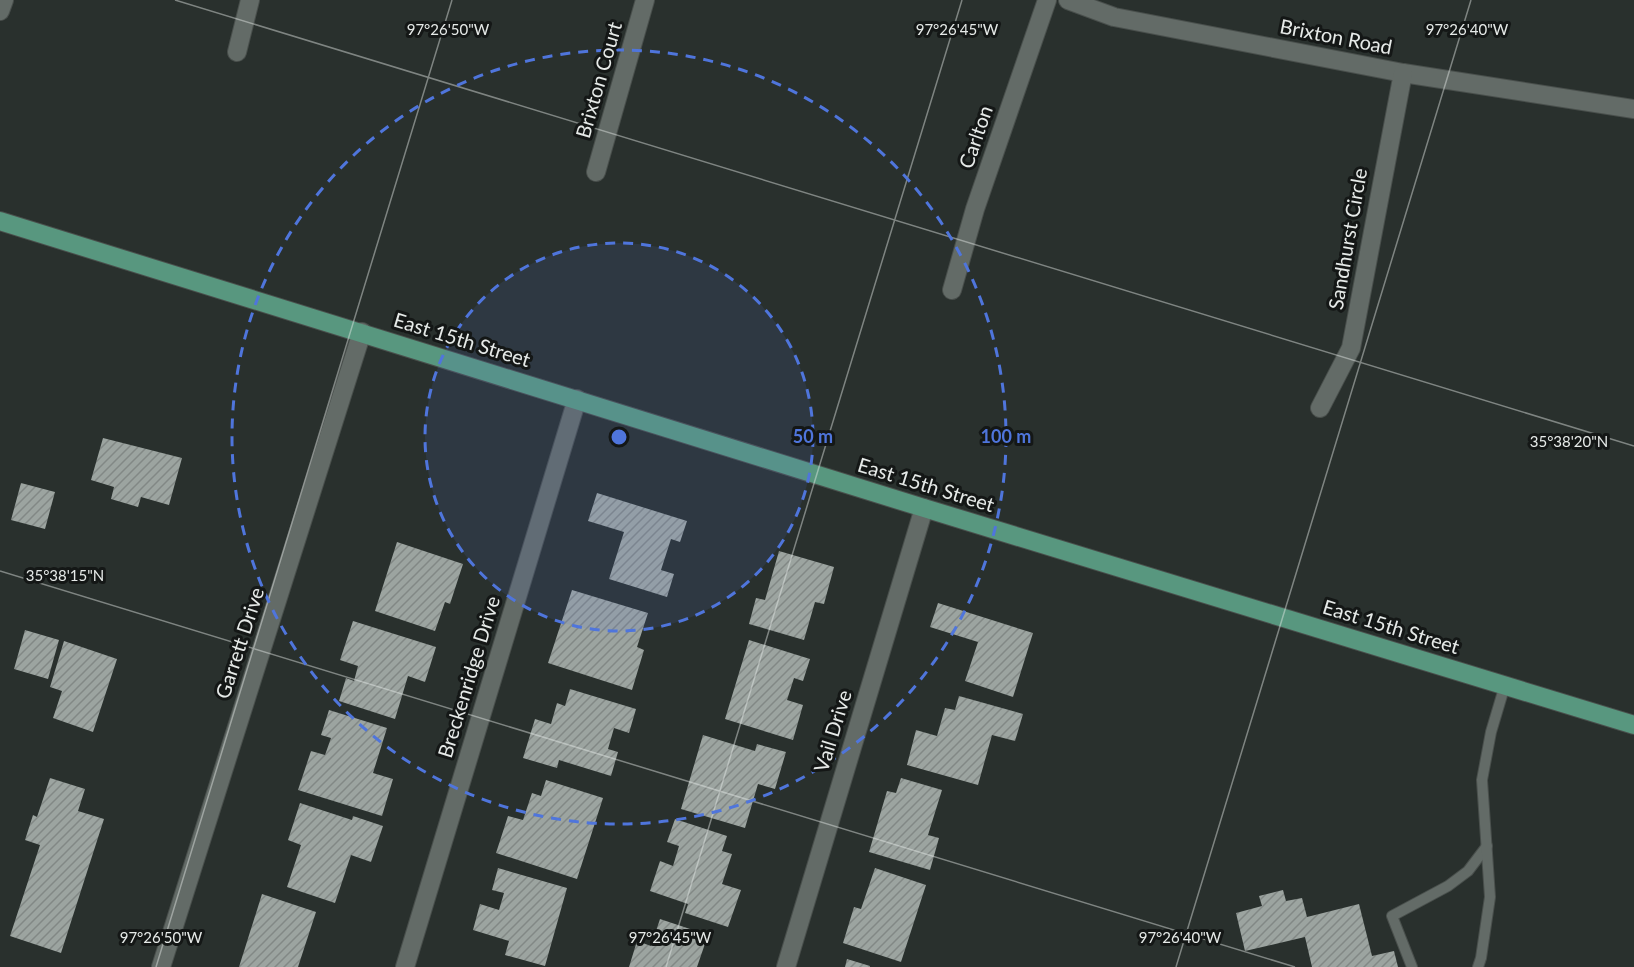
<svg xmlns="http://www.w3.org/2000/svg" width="1634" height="967" viewBox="0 0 1634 967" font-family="Lato,sans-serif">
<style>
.building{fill:url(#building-hatch)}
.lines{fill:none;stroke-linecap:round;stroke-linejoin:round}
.lane-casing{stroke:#494f4c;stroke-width:12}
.street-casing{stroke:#494f4c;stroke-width:20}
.primary-casing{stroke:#494f4c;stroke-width:20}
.lane{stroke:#636b67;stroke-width:10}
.street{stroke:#636b67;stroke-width:18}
.primary{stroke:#58977f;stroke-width:18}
.ticks{fill:none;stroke:#e6eae8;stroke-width:1.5;stroke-opacity:0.45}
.ring{fill:none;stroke:#4f75dc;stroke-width:3;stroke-dasharray:10 8}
.labels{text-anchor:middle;stroke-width:6;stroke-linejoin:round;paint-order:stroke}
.street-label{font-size:20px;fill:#e6eae8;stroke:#141716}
.ticks-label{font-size:15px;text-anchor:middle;fill:#e6eae8;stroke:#141716;stroke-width:6;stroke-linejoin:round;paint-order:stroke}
.centre{fill:#4f75dc;stroke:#141716;stroke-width:3}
.ring-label{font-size:18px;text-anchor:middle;font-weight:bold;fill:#4f75dc;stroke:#141716;stroke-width:6;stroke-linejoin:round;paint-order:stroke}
</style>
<defs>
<pattern id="building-hatch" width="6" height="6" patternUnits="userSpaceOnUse" patternTransform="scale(1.5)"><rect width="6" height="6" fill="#9ca4a0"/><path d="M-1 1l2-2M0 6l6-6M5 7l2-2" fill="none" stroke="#828885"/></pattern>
</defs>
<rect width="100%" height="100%" fill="#29302d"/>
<!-- building -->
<g class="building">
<polygon points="103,438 182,458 169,505 141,497 138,507 111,499 114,487 91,480"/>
<polygon points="21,483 55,492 45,529 11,520"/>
<polygon points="597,493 687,521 680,542 671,539 661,570 674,574 667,597 609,579 624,532 588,521"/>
<polygon points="397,542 463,564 450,604 445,602 435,631 375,611"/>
<polygon points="779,551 834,567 824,604 815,602 804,640 749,624 756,598 765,600"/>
<polygon points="572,590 648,613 637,647 644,650 632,690 548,663"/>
<polygon points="938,603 1033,633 1013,697 965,681 978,642 930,627"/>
<polygon points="353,621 436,647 425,682 408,676 395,719 339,701 346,678 354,681 358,666 340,660"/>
<polygon points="25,630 59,640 48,679 14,669"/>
<polygon points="749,640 810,659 803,681 794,678 787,700 803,705 793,740 725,719"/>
<polygon points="64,641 117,659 93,732 53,718 62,691 50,687"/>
<polygon points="570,689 636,709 629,733 614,728 608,749 618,752 611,776 559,760 557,768 523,758 535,719 551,724 557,703 565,706"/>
<polygon points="959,696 1023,714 1015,741 992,735 978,785 907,765 916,730 937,736 945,708 955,710"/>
<polygon points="329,710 387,728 373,773 393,779 382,816 298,790 311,751 325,755 331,738 321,735"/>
<polygon points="703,735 755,751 757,744 786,752 775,789 758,784 745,828 681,809"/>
<polygon points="50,778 85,789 78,811 104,819 61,953 10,936 40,845 25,840 33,815 37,817"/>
<polygon points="901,778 942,790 928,835 939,838 930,870 869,852 887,791 896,793"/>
<polygon points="546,780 603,798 577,879 496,853 508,816 523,820 532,793 541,796"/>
<polygon points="300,803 352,820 353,816 383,826 371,862 351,855 335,903 287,887 301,845 288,840"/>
<polygon points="675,819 727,836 722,851 732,854 722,884 741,890 728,927 685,913 688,904 650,891 660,861 673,866 679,846 667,842"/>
<polygon points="498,868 567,888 545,966 505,955 509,941 473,930 480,904 499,910 504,893 492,890"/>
<polygon points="875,868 926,885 901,962 843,943 854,907 861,909"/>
<polygon points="1283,890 1286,901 1302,898 1307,917 1359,904 1372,956 1394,951 1398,967 1312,967 1305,937 1245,951 1236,913 1262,906 1259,896"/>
<polygon points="262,894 316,912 298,967 239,967"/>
<polygon points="660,919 708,935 697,967 629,967 637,941 651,946"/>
<polygon points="847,959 870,966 870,967 845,967"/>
</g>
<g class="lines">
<defs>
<g id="lane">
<polyline points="1412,967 1392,916 1448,886 1468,871 1487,846"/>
<polyline points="1478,967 1481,958 1490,897 1482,780 1491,732 1505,685"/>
</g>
<g id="street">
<polyline points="1068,0 1114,17 1403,73 1634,109"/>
<polyline points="0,11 4,0"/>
<polyline points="237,52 250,0"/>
<polyline points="596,172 645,0"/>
<polyline points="952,290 975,209 1047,0"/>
<polyline points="1320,408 1351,348 1403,73"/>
<polyline points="161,967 362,332"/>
<polyline points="405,967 577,399"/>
<polyline points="786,967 924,508"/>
</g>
<polyline id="primary" points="0,221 924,508 1634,725"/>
</defs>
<!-- lane casing -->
<use href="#lane" class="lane-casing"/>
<!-- street casing -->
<use href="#street" class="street-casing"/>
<!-- primary casing -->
<use href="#primary" class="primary-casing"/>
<!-- lane -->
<use href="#lane" class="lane"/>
<!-- street -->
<use href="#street" class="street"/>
<!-- primary -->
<use href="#primary" class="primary"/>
</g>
<!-- ticks -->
<path class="ticks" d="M175 0 1634 446M0 571 1295 967M156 967 452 0M666 967 962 0M1176 967 1471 0"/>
<!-- distance rings -->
<circle cx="619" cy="437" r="194" fill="#4f75dc" fill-opacity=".12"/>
<g class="ring">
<circle cx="619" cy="437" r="194"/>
<circle cx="619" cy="437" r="387"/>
</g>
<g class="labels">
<!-- street labels -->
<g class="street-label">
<text transform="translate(1336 37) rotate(11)" y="7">Brixton Road</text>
<text transform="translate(599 80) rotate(-74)" y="7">Brixton Court</text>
<text transform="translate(976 137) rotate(-71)" y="7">Carlton</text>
<text transform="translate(1348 239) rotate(-80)" y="7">Sandhurst Circle</text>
<text transform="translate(462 340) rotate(17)" y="7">East 15th Street</text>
<text transform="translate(926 485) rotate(17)" y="7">East 15th Street</text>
<text transform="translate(1391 627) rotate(17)" y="7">East 15th Street</text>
<text transform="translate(240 643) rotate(-72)" y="7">Garrett Drive</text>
<text transform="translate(469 677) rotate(-73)" y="7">Breckenridge Drive</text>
<text transform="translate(833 731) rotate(-73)" y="7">Vail Drive</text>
</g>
</g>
<g class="ticks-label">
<text x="448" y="35">97°26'50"W</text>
<text x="957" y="35">97°26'45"W</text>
<text x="1467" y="35">97°26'40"W</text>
<text x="1569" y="447">35°38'20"N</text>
<text x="65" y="581">35°38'15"N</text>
<text x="161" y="943">97°26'50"W</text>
<text x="670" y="943">97°26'45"W</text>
<text x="1180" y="943">97°26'40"W</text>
</g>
<circle cx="619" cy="437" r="9" class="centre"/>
<g class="ring-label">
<text x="813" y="443">50 m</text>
<text x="1006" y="443">100 m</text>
</g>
</svg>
